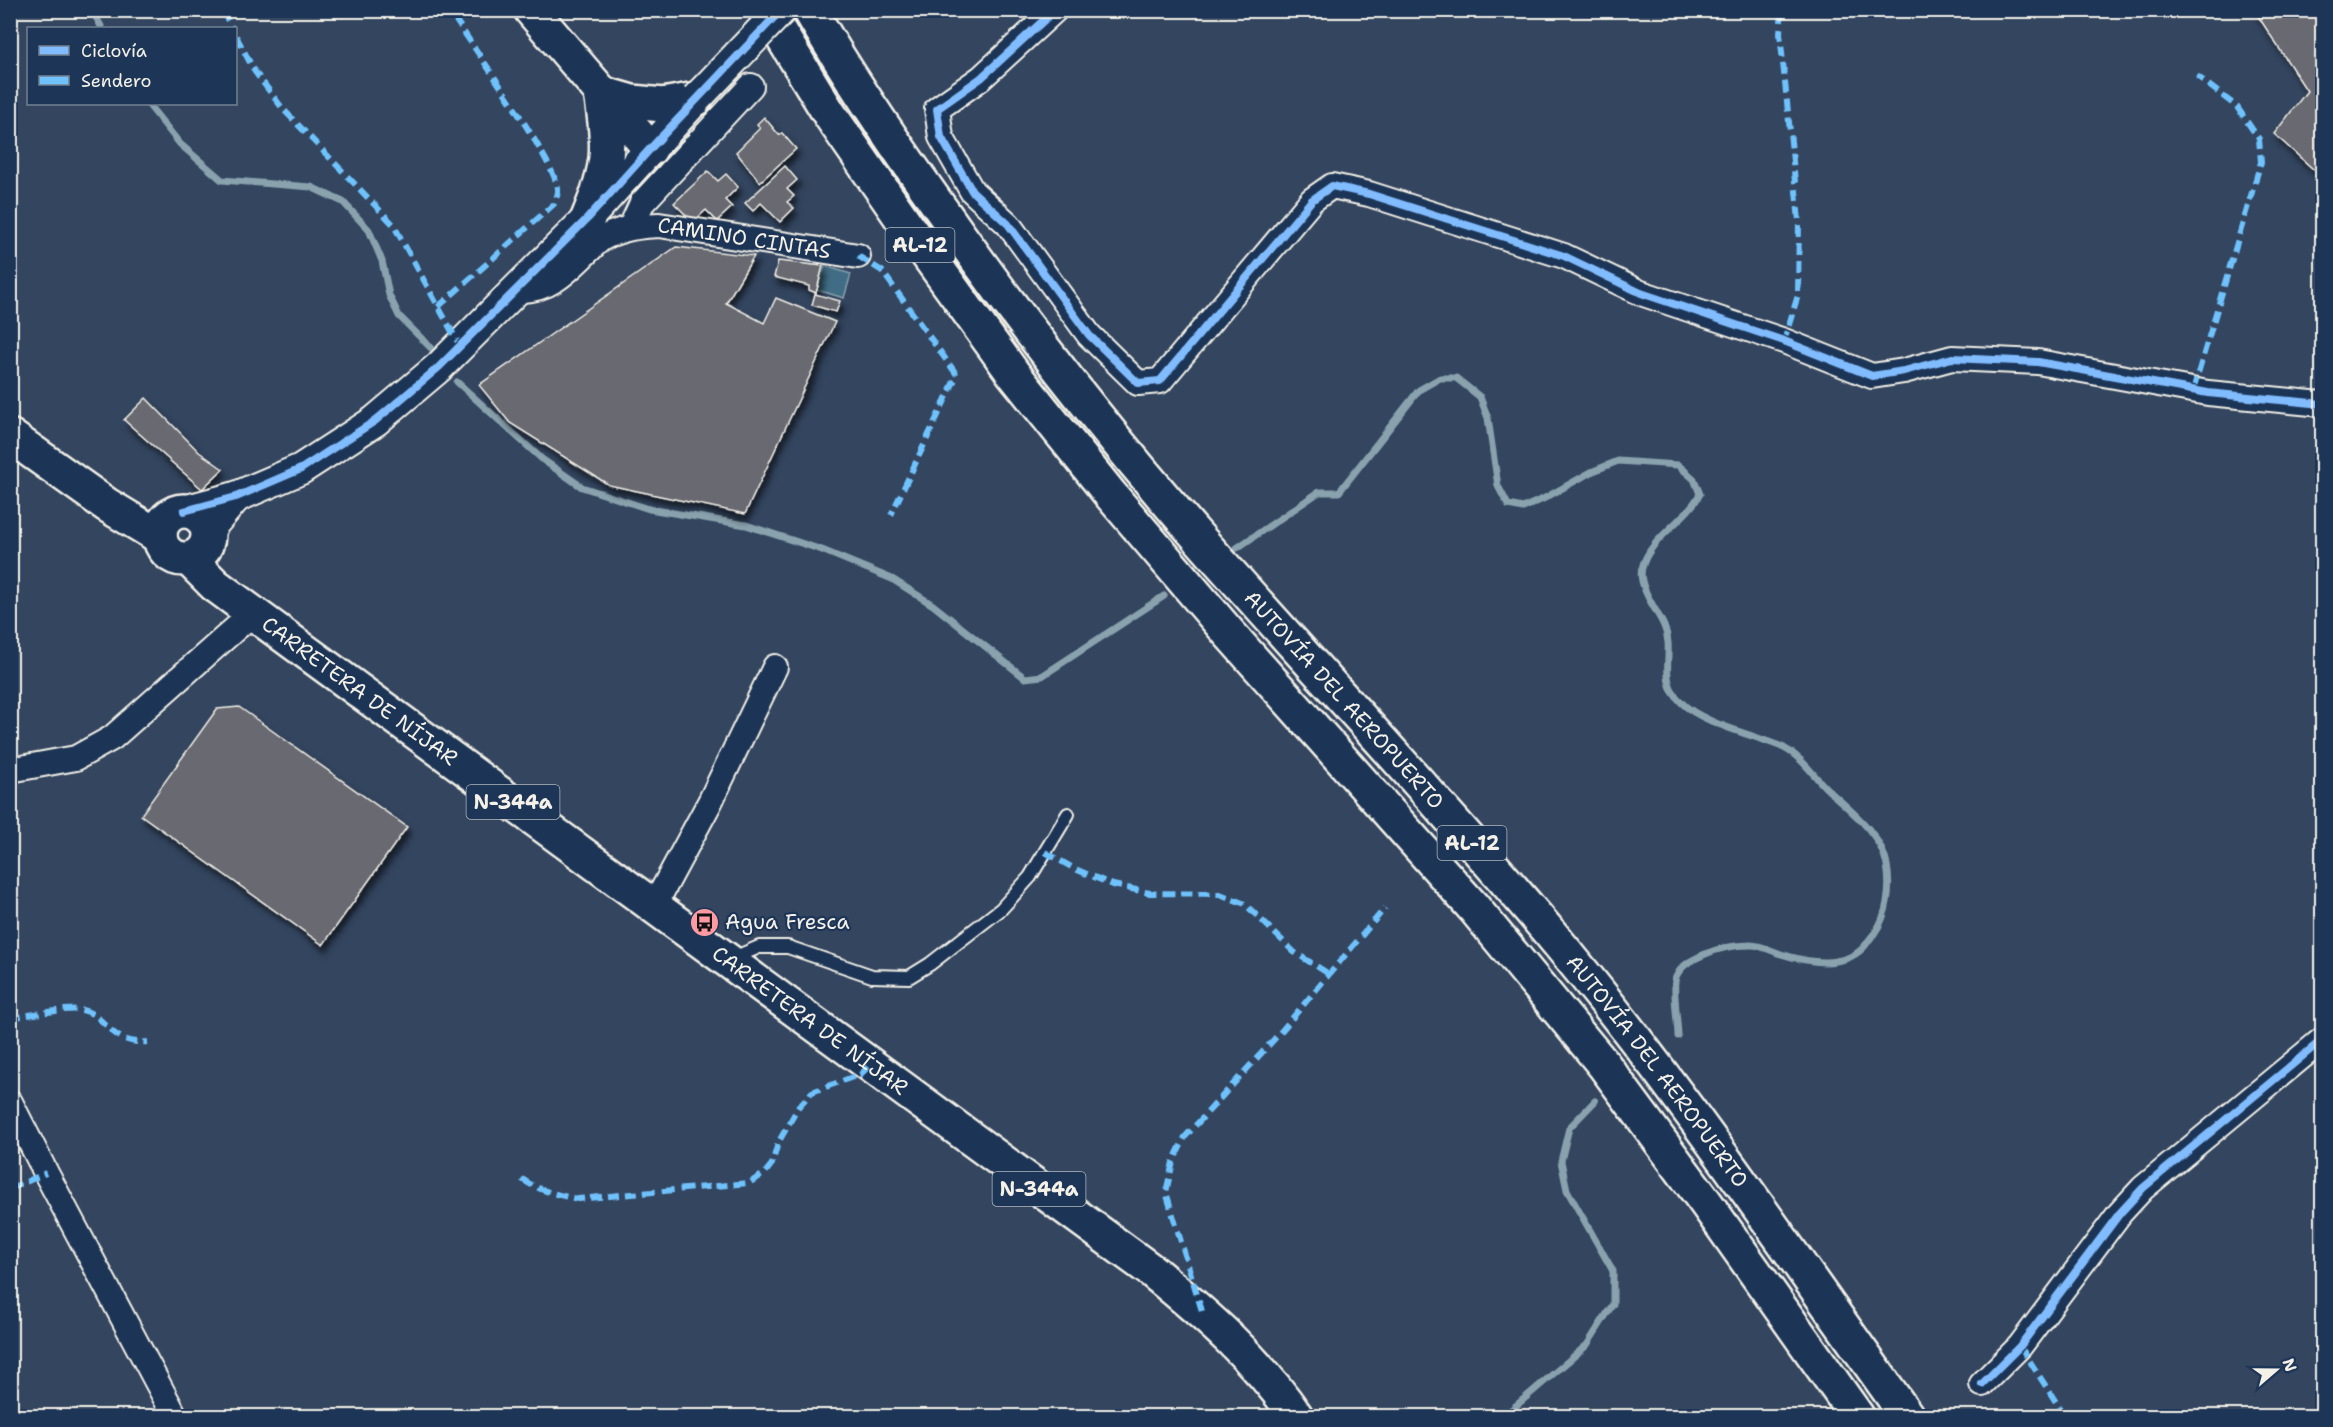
<svg xmlns="http://www.w3.org/2000/svg" width="2333" height="1427" viewBox="0 0 2333 1427" font-family="'Shantell Sans',sans-serif">
<style>
.water{fill:#416d85;stroke:#89a2ad;stroke-width:1.5}
.lines{fill:none;stroke-linecap:round;stroke-linejoin:round}
.stream{stroke:#89a2ad;stroke-width:7}
.building{fill:#676971;stroke:#f4f1e8;stroke-width:1.5;filter:url(#shadow)}
.service-casing{stroke:#f4f1e8;stroke-width:16}
.minor-casing{stroke:#f4f1e8;stroke-width:28}
.tertiary-casing{stroke:#f4f1e8;stroke-width:34}
.primary-casing{stroke:#f4f1e8;stroke-width:38}
.motorway-casing{stroke:#f4f1e8;stroke-width:38}
.service{stroke:#1d3557;stroke-width:12}
.minor{stroke:#1d3557;stroke-width:24}
.tertiary{stroke:#1d3557;stroke-width:30}
.primary{stroke:#1d3557;stroke-width:33}
.motorway{stroke:#1d3557;stroke-width:33}
.tertiary-bridge-casing{stroke:#f4f1e8;stroke-width:34;stroke-linecap:butt}
.tertiary-bridge{stroke:#1d3557;stroke-width:30}
.quiet{stroke:#70c2fc;stroke-width:6;stroke-dasharray:12 6;stroke-linecap:butt}
.cycleway-casing{stroke:#1d3557;stroke-width:11}
.cycleway{stroke:#80bcff;stroke-width:8}
.labels{text-anchor:middle;stroke-width:4.5;stroke-linejoin:round;paint-order:stroke}
.shield{fill:#1d3557;stroke:#b4b9bc;stroke-width:1.5}
.shield-label{font-size:20px;font-weight:bold;fill:#f4f1e8}
.street-label{font-size:21px;fill:#f4f1e8;stroke:#1d3557}
.poi-label{font-size:21px;fill:#f4f1e8;stroke:#1d3557;text-anchor:start}
</style>
<defs>
<filter id="shadow"><feDropShadow dx="3.5" dy="6" stdDeviation="3" flood-color="#0009"/></filter>
</defs>
<rect width="100%" height="100%" fill="#33455f"/>
<filter id="ink" filterUnits="userSpaceOnUse"><feTurbulence type="fractalNoise" baseFrequency=".0167" numOctaves="2"/><feDisplacementMap in="SourceGraphic" scale="12" xChannelSelector="R" yChannelSelector="G"/><feConvolveMatrix kernelMatrix="1 2 1 2 8 2 1 2 1" color-interpolation-filters="sRGB"/></filter>
<g filter="url(#ink)">
<!-- water -->
<polygon class="water" points="825,266 851,274 844,298 817,290"/>
<g class="lines">
<!-- stream -->
<g class="stream">
<polyline points="92,10 102,28"/>
<polyline points="148,104 180,144 222,180 311,187 343,202 369,230 382,261 389,295 399,316 431,348"/>
<polyline points="457,382 543,460 582,487 649,509 746,525 822,550 892,579 933,605 1025,678 1042,676 1164,596"/>
<path d="M1237 548 1319 492H1339L1419 390 1440 378H1456L1480 397 1488 418 1498 486 1508 505 1523 508 1545 498 1591 472 1618 461 1678 465 1694 479 1700 494C1685 522 1650 537 1642 568 1637 586 1657 610 1664 626 1676 653 1656 678 1681 702 1702 724 1756 735 1784 748 1803 758 1812 774 1826 788 1849 810 1880 831 1887 865 1891 888 1888 915 1874 934 1870 938 1867 944 1863 948 1842 969 1806 962 1781 954 1772 951 1761 945 1751 945 1735 945 1718 948 1703 955 1692 960 1681 965 1676 977 1672 986 1678 1024 1678 1036"/>
<polyline points="1504,1416 1587,1345 1613,1304 1613,1271 1567,1190 1561,1161 1569,1128 1595,1101"/>
</g>
</g>
<!-- building -->
<g class="building">
<polygon points="2254,10 2322,10 2322,177 2274,134 2307,91"/>
<polygon points="764,117 779,135 782,133 796,149 760,182 736,152 760,128 757,124"/>
<polygon points="785,166 797,180 787,189 794,196 787,202 794,208 780,222 761,203 753,211 745,203"/>
<polygon points="708,171 718,181 726,174 738,187 725,200 732,207 717,221 706,210 693,222 674,203"/>
<polygon points="676,247 754,256 726,303 764,323 776,298 835,322 745,514 609,485 510,423 479,385"/>
<polygon points="778,261 823,266 816,293 809,290 809,286 774,277"/>
<polygon points="815,294 840,301 836,312 812,305"/>
<polygon points="146,398 199,452 223,469 202,489 124,420"/>
<polygon points="239,707 407,827 323,945 141,815 217,709"/>
</g>
<g class="lines">
<defs>
<polyline id="service" points="731,959 759,947 788,947 872,976 909,977 930,964 1001,909 1030,877 1068,814"/>
<g id="minor">
<polyline points="1055,10 981,78 937,109 941,137 972,191 1008,224 1089,335 1138,383 1160,381 1312,200 1332,186 1369,194 1564,256 1641,293 1784,341 1872,376 1904,371 1952,358 2038,362 2208,393 2322,404"/>
<polyline points="631,227 642,203 751,86"/>
<path id="s1" d="M516 290C547 292 566 273 587 252 593 247 598 240 605 237 622 228 640 226 659 225L858 256"/>
<polyline points="10,770 76,758 112,738 253,613"/>
<polyline points="654,906 710,802 775,667"/>
<polyline points="10,1102 46,1173 175,1416"/>
<polyline points="1982,1384 2020,1346 2120,1213 2143,1188 2322,1040"/>
</g>
<g id="tertiary">
<polyline points="184,511 236,497 301,469 375,421 439,367 588,218 696,99"/>
<polyline points="208,530 236,497"/>
</g>
<g id="primary">
<polyline points="10,436 107,505 160,537"/>
<circle cx="184" cy="535" r="24"/>
<path id="s2" d="M189 559 215 585 253 613 1152 1271C1206 1315 1257 1359 1296 1416"/>
</g>
<g id="motorway">
<polyline points="531,10 650,149"/>
<polyline points="766,10 830,115 914,236 1013,373 1110,494 1228,632 1474,908 1604,1065 1706,1203 1857,1416"/>
<path id="s3" d="M810 10C849 78 893 142 938 205 1021 323 1109 436 1204 544 1319 674 1438 800 1550 933 1679 1086 1790 1254 1907 1416"/>
<polyline points="601,93 632,102 663,105 696,99"/>
<path d="M588 218C610 165 610 149 601 93"/>
</g>
</defs>
<!-- service casing -->
<use href="#service" class="service-casing"/>
<!-- minor casing -->
<use href="#minor" class="minor-casing"/>
<!-- tertiary casing -->
<use href="#tertiary" class="tertiary-casing"/>
<!-- primary casing -->
<use href="#primary" class="primary-casing"/>
<!-- motorway casing -->
<use href="#motorway" class="motorway-casing"/>
<!-- service -->
<use href="#service" class="service"/>
<!-- minor -->
<use href="#minor" class="minor"/>
<!-- tertiary -->
<use href="#tertiary" class="tertiary"/>
<!-- primary -->
<use href="#primary" class="primary"/>
<!-- motorway -->
<use href="#motorway" class="motorway"/>
<defs>
<polyline id="tertiary-bridge" points="696,99 781,10"/>
</defs>
<!-- tertiary-bridge casing -->
<use href="#tertiary-bridge" class="tertiary-bridge-casing"/>
<!-- tertiary-bridge -->
<use href="#tertiary-bridge" class="tertiary-bridge"/>
<!-- quiet -->
<g class="quiet">
<polyline points="222,10 232,28"/>
<polyline points="1782,10 1780,33 1799,221 1798,295 1784,341"/>
<polyline points="236,36 255,72 283,109 393,224 460,346"/>
<polyline points="858,256 882,271 957,375 891,515"/>
<path d="M438 307 554 204C555 201 558 195 558 191 560 168 467 38 449 10"/>
<polyline points="2193,390 2261,162 2259,139 2237,107 2197,76"/>
<polyline points="1045,852 1075,869 1113,885 1150,893 1220,894 1245,904 1294,952 1329,974"/>
<path d="M10 1018C24 1016 71 1007 82 1010 109 1016 108 1045 148 1042"/>
<path d="M522 1179C539 1191 558 1195 578 1199L749 1183 764 1174 772 1164 778 1143 799 1106 812 1092 861 1074 870 1065"/>
<polyline points="10,1189 46,1173"/>
<polyline points="1202,1311 1166,1192 1173,1162 1185,1137 1278,1035 1385,908"/>
<polyline points="2020,1346 2065,1416"/>
</g>
<defs>
<g id="cycleway">
<polyline points="1055,10 981,78 937,109 941,137 972,191 1008,224 1089,335 1138,383 1160,381 1312,200 1332,186 1369,194 1564,256 1641,293 1784,341 1872,376 1904,371 1952,358 2038,362 2208,393 2322,404"/>
<polyline points="184,511 236,497 301,469 375,421 439,367 588,218 650,149 781,10"/>
<polyline points="1982,1384 2020,1346 2120,1213 2143,1188 2322,1040"/>
</g>
</defs>
<!-- cycleway casing -->
<use href="#cycleway" class="cycleway-casing"/>
<!-- cycleway -->
<use href="#cycleway" class="cycleway"/>
</g>
</g>
<!-- icons -->
<defs>
<symbol id="bus-disc" viewBox="-11 -11 22 22"><circle r="9.5" fill="#ff9aa2" stroke="#1d3557"/><path d="M-5-6H5V4H4V6H2V4H-2V6H-4V4H-5ZM-3.5-4V0h7V-4ZM-3.5 1.2v1.5H-2V1.2ZM2 1.2v1.5H3.5V1.2Z" fill="#111"/></symbol>
</defs>
<g fill-rule="evenodd">
<use href="#bus-disc" x="688" y="906" width="33" height="33"/>
</g>
<g class="labels">
<!-- shield labels -->
<g class="shield">
<rect x="885.5" y="228" width="69" height="34" rx="4.5"/>
<rect x="466.5" y="785" width="93" height="34" rx="4.5"/>
<rect x="1437.5" y="826" width="69" height="34" rx="4.5"/>
<rect x="992.5" y="1172" width="93" height="34" rx="4.5"/>
</g>
<g class="shield-label">
<text x="920" y="252">AL-12</text>
<text x="513" y="809">N-344a</text>
<text x="1472" y="850">AL-12</text>
<text x="1039" y="1196">N-344a</text>
</g>
<!-- street labels -->
<g class="street-label">
<text dy="7" stroke="none"><textPath href="#s1" startOffset="249">CAMINO CINTAS</textPath></text>
<text dy="7" stroke="none"><textPath href="#s2" startOffset="216">CARRETERA DE NÍJAR</textPath></text>
<text dy="7" stroke="none"><textPath href="#s3" startOffset="874">AUTOVÍA DEL AEROPUERTO</textPath></text>
<text dy="7" stroke="none"><textPath href="#s2" startOffset="774">CARRETERA DE NÍJAR</textPath></text>
<text dy="7" stroke="none"><textPath href="#s3" startOffset="1360">AUTOVÍA DEL AEROPUERTO</textPath></text>
</g>
<!-- poi labels -->
<g class="poi-label">
<text x="725" y="929">Agua Fresca</text>
</g>
</g>
<!-- margin -->
<rect width="2333" height="1427" fill="none" stroke="#1d3557" stroke-width="36"/>
<rect x="18" y="18" width="2297" height="1391" fill="none" stroke="#f4f1e8" stroke-width="2" filter="url(#ink)"/>
<!-- legend -->
<rect x="27" y="27" width="210" height="78" fill="#1d3557" stroke="#738091" stroke-width="1.5"/>
<rect x="39" y="46" width="30" height="9" fill="#80bcff" stroke="#738091" stroke-width="1.5"/>
<text x="81" y="57" font-size="18" fill="#f4f1e8">Ciclovía</text>
<rect x="39" y="76" width="30" height="9" fill="#70c2fc" stroke="#738091" stroke-width="1.5"/>
<text x="81" y="87" font-size="18" fill="#f4f1e8">Sendero</text>
<!-- north arrow -->
<g transform="translate(2276 1370) rotate(70)" stroke="#1d3557" stroke-width="4.5" paint-order="stroke">
<path d="M0-4.5L10 22L0 15L-10 22Z" fill="#f4f1e8"/>
<text y="-9" font-size="16" font-weight="bold" text-anchor="middle" fill="#f4f1e8">N</text>
</g>
</svg>
